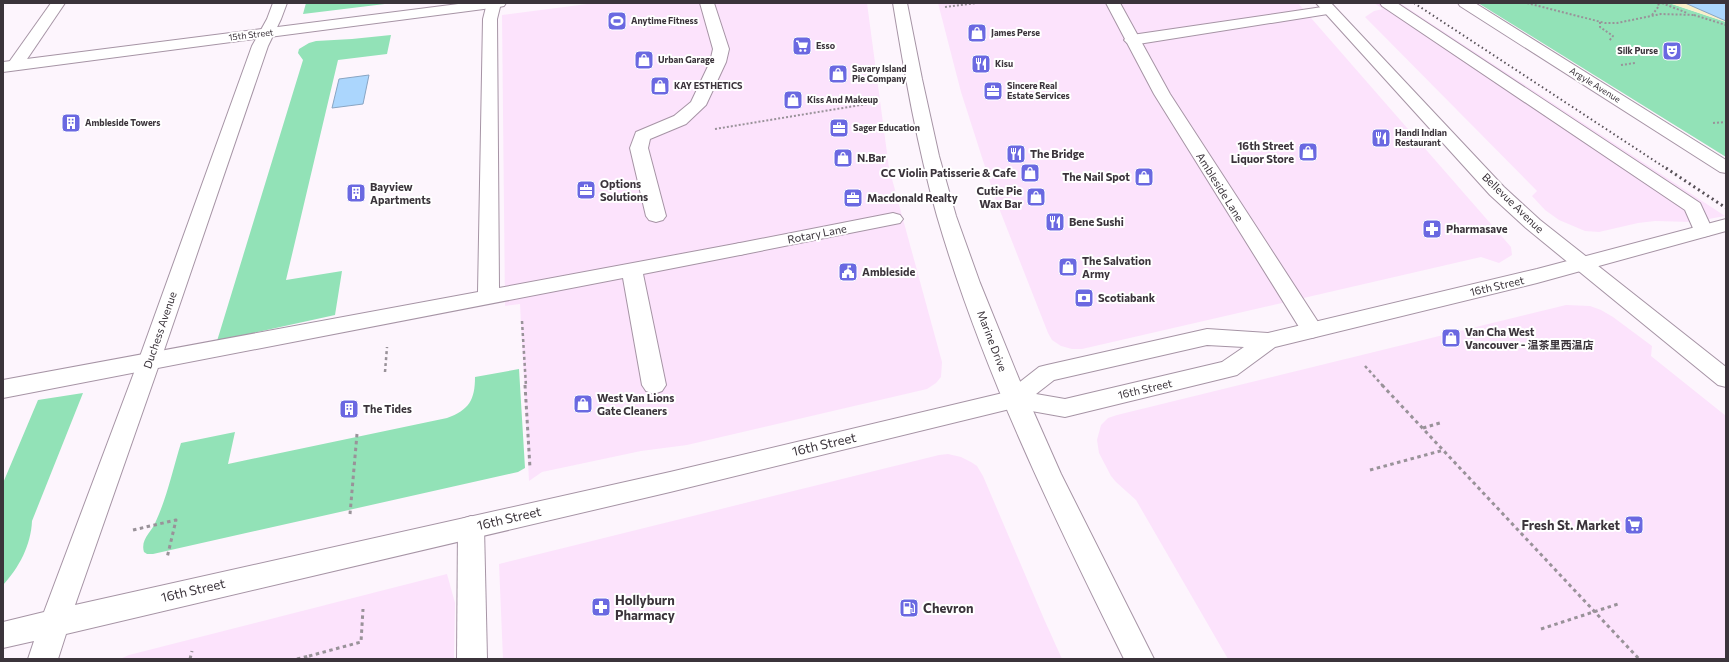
<svg xmlns="http://www.w3.org/2000/svg" width="1729" height="662" viewBox="0 0 1729 662" font-family="Commissioner,'Noto Sans SC',sans-serif">
<style>
.built{fill:#fce3fc}
.green{fill:#92e2b7}
.sand{fill:#f9efc9}
.water{fill:#abd6fd;stroke:#89a5c3}
.lines{fill:none;stroke-linecap:round;stroke-linejoin:round}
.lane-casing{stroke:#a694a5;stroke-width:2}
.street-casing{stroke:#a694a5;stroke-width:2}
.secondary-casing{stroke:#a694a5;stroke-width:2}
.path-far2{stroke:#999299;stroke-width:2;stroke-dasharray:2 2;stroke-linecap:butt}
.path-far1{stroke:#999299;stroke-width:2.5;stroke-dasharray:3 3;stroke-linecap:butt}
.path{stroke:#999299;stroke-width:3;stroke-dasharray:3.5 3.5;stroke-linecap:butt}
.lane{fill:#fff;fill-rule:evenodd}
.street{fill:#fff;fill-rule:evenodd}
.secondary{fill:#fff;fill-rule:evenodd}
.rail-far1{stroke:#575057;stroke-width:2;stroke-dasharray:1.5 3;stroke-linecap:butt}
.rail{stroke:#575057;stroke-width:3;stroke-dasharray:2 3.5;stroke-linecap:butt}
.labels{text-anchor:middle;stroke-width:4;stroke-linejoin:round;paint-order:stroke}
.far-poi-label{font-size:9px;font-weight:bold;fill:#3b343b;stroke:#fff;text-anchor:start}
.far-street-label{font-size:9px;fill:#3b343b;stroke:#fff}
.poi-label{font-size:11px;font-weight:bold;fill:#3b343b;stroke:#fff;text-anchor:start}
.street-label{font-size:11px;fill:#3b343b;stroke:#fff}
.near-street-label{font-size:13px;fill:#3b343b;stroke:#fff}
.near-poi-label{font-size:13px;font-weight:bold;fill:#3b343b;stroke:#fff;text-anchor:start}
</style>
<rect width="100%" height="100%" fill="#fdf5fd"/>
<!-- built -->
<g class="built">
<polygon points="595,3 867,3 889,168 942,362 941,377 936,383 927,389 687,445 641,451 542,472 529,481 520,304 505,306 502,15"/>
<polygon points="938,3 1298,3 1511,247 1512,255 1499,263 1481,257 1082,349 1072,349 1061,346 1052,340 1048,333 995,198 961,92"/>
<polygon points="1374,3 1400,3 1725,216 1692,222 1655,221 1638,223 1599,232 1585,231 1559,220 1545,210 1532,196 1537,191 1365,17 1374,11 1383,9"/>
<polygon points="1566,305 1590,306 1601,310 1613,317 1652,346 1651,356 1726,416 1726,659 1228,659 1136,500 1116,482 1111,476 1099,453 1097,440 1101,425 1108,418 1117,415"/>
<polygon points="948,454 961,457 971,462 977,466 983,476 1044,619 1062,659 503,659 499,564 939,455"/>
<polygon points="447,574 455,603 454,659 120,659 129,655"/>
</g>
<!-- green -->
<g class="green">
<polygon points="306,3 393,3 303,14"/>
<polygon points="1478,3 1669,3 1726,22 1726,157"/>
<polygon points="391,35 387,54 338,60 286,280 342,271 335,315 217,341 303,60 298,53 299,49 309,43 316,41 352,39"/>
<path d="M519 369 525 468 518 472 153 554H147L144 552C140 539 152 532 156 521 167 497 173 469 181 443L235 432 228 464 447 418C469 410 475 400 475 377Z"/>
<path d="M83 393 32 521C31 545 19 568 3 585V483L38 400Z"/>
</g>
<!-- sand -->
<polygon class="sand" points="1669,3 1726,3 1726,22"/>
<!-- water -->
<g class="water">
<polygon points="1685,3 1726,3 1726,21"/>
<polygon points="369,75 363,104 332,108 339,79"/>
</g>
<g class="lines">
<defs>
<g id="lane">
<polygon points="51,3 65,3 21,68 15,70 9,68 7,65"/>
<polygon points="487,3 501,3 497,19 499,288 740,243 747,245 750,249 747,253 740,255 643,274 666,385 662,391 654,394 646,391 642,385 623,278 3,398 3,380 478,292 483,19"/>
<polygon points="1106,3 1120,3 1170,94 1320,325 1323,330 1320,335 1312,338 1304,335 1154,94"/>
<polygon points="1380,3 1397,3 1700,203 1713,231 1710,235 1703,237 1696,235 1685,210 1382,6"/>
<polygon points="471,516 480,519 484,527 487,659 457,659 458,527 462,519"/>
</g>
<g id="street">
<path d="M273 3H287L281 19 268 46 160 362 75 605 670 472 1007 392 1039 367 1047 365 1207 329 1268 333 1537 269 1726 219V231L1537 283 1275 347 1237 375 1229 377 1065 417 1014 408 670 492 66 634 58 659H28L34 641 3 648V622L44 612 138 362 252 46 267 19ZM1207 345 1244 347 1222 362 1065 399 1036 394 1054 380Z"/>
<polygon points="700,3 714,3 729,49 726,62 706,105 686,124 650,139 648,148 666,216 663,220 656,222 649,220 646,216 630,148 636,132 674,116 691,102 710,62 713,49"/>
<polygon points="1458,3 1475,3 1726,160 1726,173 1720,172 1460,6"/>
<polygon points="1329,6 1334,7 1336,10 1334,13 1132,45 1127,43 1124,40 1127,37 1132,35"/>
<polygon points="893,213 900,215 903,219 900,223 740,255 733,253 730,249 733,245 740,243"/>
</g>
<g id="secondary">
<polygon points="466,3 506,3 504,6 499,7 3,72 3,62"/>
<path d="M893 3H907L922 79 939 156 956 216 980 283 1019 379 1061 474 1154 659H1124C1053 516 982 370 937 216 917 146 905 75 893 3Z"/>
<polygon points="1316,3 1331,3 1504,187 1540,220 1726,367 1726,387 1718,385 1526,228 1490,195"/>
</g>
</defs>
<!-- lane casing -->
<use href="#lane" class="lane-casing"/>
<!-- street casing -->
<use href="#street" class="street-casing"/>
<!-- secondary casing -->
<use href="#secondary" class="secondary-casing"/>
<!-- path-far2 -->
<g class="path-far2">
<polyline points="1527,3 1605,23 1617,23 1661,14 1694,15"/>
<polyline points="1662,3 1687,13"/>
<polyline points="945,7 977,3"/>
<polyline points="1652,15 1659,6 1658,3"/>
<polyline points="1694,15 1726,25"/>
<polyline points="1600,22 1600,27 1613,36 1609,41"/>
<polyline points="1621,65 1635,63"/>
<polyline points="1713,123 1726,122"/>
<polyline points="715,129 873,103"/>
</g>
<!-- path-far1 -->
<g class="path-far1">
<polyline points="522,321 526,386"/>
<polyline points="1365,366 1383,386"/>
<polyline points="385,372 387,347"/>
</g>
<!-- path -->
<g class="path">
<polyline points="525,385 530,468"/>
<polyline points="1382,385 1639,659"/>
<polyline points="1423,428 1443,422"/>
<polyline points="1370,470 1444,450"/>
<polyline points="350,514 357,434"/>
<polyline points="133,530 176,520 167,558"/>
<polyline points="1541,629 1618,604"/>
<polyline points="309,656 361,642 363,609"/>
<polyline points="190,659 192,651"/>
<polyline points="297,659 309,656 309,659"/>
</g>
<!-- lane -->
<use href="#lane" class="lane"/>
<!-- street -->
<use href="#street" class="street"/>
<!-- secondary -->
<use href="#secondary" class="secondary"/>
<!-- rail-far1 -->
<polyline class="rail-far1" points="1414,3 1667,169"/>
<!-- rail -->
<polyline class="rail" points="1666,168 1726,208"/>
</g>
<!-- icons -->
<defs>
<symbol id="stadium-square" viewBox="-11 -11 22 22"><rect x="-9" y="-9" width="18" height="18" rx="4" fill="#6a68e1" stroke="#fff"/><path d="M0-5a6.5 5 0 1 0 0 10a6.5 5 0 1 0 0-10ZM-3.5-1.8h7v3.6h-7Z" fill="#fff"/></symbol>
<symbol id="shop-square" viewBox="-11 -11 22 22"><rect x="-9" y="-9" width="18" height="18" rx="4" fill="#6a68e1" stroke="#fff"/><path d="M-5-2.5h2.3a2.7 3.5 0 0 1 5.4 0H5L5.5 6h-11ZM-1.5-2.5h3a1.5 2.3 0 0 0-3 0Z" fill="#fff"/></symbol>
<symbol id="supermarket-square" viewBox="-11 -11 22 22"><rect x="-9" y="-9" width="18" height="18" rx="4" fill="#6a68e1" stroke="#fff"/><path d="M-6-5.5h2.5l.6 2H6L4.5 2H-2.5L-4.4-4H-6ZM-1.5 3.2a1.3 1.3 0 1 0 .1 0ZM3 3.2a1.3 1.3 0 1 0 .1 0Z" fill="#fff"/></symbol>
<symbol id="theatre-square" viewBox="-11 -11 22 22"><rect x="-9" y="-9" width="18" height="18" rx="4" fill="#6a68e1" stroke="#fff"/><path d="M-5-5.5Q0-4 5-5.5V0Q5 5 0 6Q-5 5-5 0ZM-3.3-2.5H-1v1.5H-3.3ZM1-2.5H3.3v1.5H1ZM-2.8 1Q0 5.5 2.8 1Z" fill="#fff"/></symbol>
<symbol id="restaurant-square" viewBox="-11 -11 22 22"><rect x="-9" y="-9" width="18" height="18" rx="4" fill="#6a68e1" stroke="#fff"/><path d="M-5-6h1v4h1v-4h1v4h1v-4h1v5L-1.5 .5V6h-2V.5L-5-1ZM5-6V6H3V1.5H1.5Q1.5-4 5-6Z" fill="#fff"/></symbol>
<symbol id="office-square" viewBox="-11 -11 22 22"><rect x="-9" y="-9" width="18" height="18" rx="4" fill="#6a68e1" stroke="#fff"/><path d="M-6-3h4V-5.5h4V-3h4V5H-6ZM-1-4.5V-3h2v-1.5ZM-6 0V1H6V0Z" fill="#fff"/></symbol>
<symbol id="building-square" viewBox="-11 -11 22 22"><rect x="-9" y="-9" width="18" height="18" rx="4" fill="#6a68e1" stroke="#fff"/><path d="M-4-6H4V6H1V3H-1V6H-4ZM-2.5-4.3h1.7v1.8h-1.7ZM.8-4.3h1.7v1.8H.8ZM-2.5-1h1.7V.8h-1.7ZM.8-1h1.7V.8H.8Z" fill="#fff"/></symbol>
<symbol id="pharmacy-square" viewBox="-11 -11 22 22"><rect x="-9" y="-9" width="18" height="18" rx="4" fill="#6a68e1" stroke="#fff"/><path d="M-2-6h4v4h4v4h-4v4h-4v-4h-4v-4h4Z" fill="#fff"/></symbol>
<symbol id="civic-square" viewBox="-11 -11 22 22"><rect x="-9" y="-9" width="18" height="18" rx="4" fill="#6a68e1" stroke="#fff"/><path d="M-.6-6.5H3V-4.5H.6V-3L4-1V1h2V6H-6V1h2V-1L-.6-3ZM-1.2 2.5V6h2.4V2.5Z" fill="#fff"/></symbol>
<symbol id="bank-square" viewBox="-11 -11 22 22"><rect x="-9" y="-9" width="18" height="18" rx="4" fill="#6a68e1" stroke="#fff"/><path d="M-6-4H6V4H-6ZM0-2.3a2.3 2.3 0 1 0 0 4.6a2.3 2.3 0 1 0 0-4.6Z" fill="#fff"/></symbol>
<symbol id="fuel-square" viewBox="-11 -11 22 22"><rect x="-9" y="-9" width="18" height="18" rx="4" fill="#6a68e1" stroke="#fff"/><path d="M-5.5-6h7V0h2V4h1.3V-2.5L3-4.5l.8-.8L6-3V5H2.5V1h-1V6h-7ZM-4.2-4.7v3.2H.2V-4.7Z" fill="#fff"/></symbol>
</defs>
<g fill-rule="evenodd">
<use href="#stadium-square" x="606" y="10" width="22" height="22"/>
<use href="#shop-square" x="966" y="22" width="22" height="22"/>
<use href="#supermarket-square" x="791" y="35" width="22" height="22"/>
<use href="#theatre-square" x="1661" y="40" width="22" height="22"/>
<use href="#shop-square" x="633" y="49" width="22" height="22"/>
<use href="#restaurant-square" x="970" y="53" width="22" height="22"/>
<use href="#shop-square" x="827" y="63" width="22" height="22"/>
<use href="#shop-square" x="649" y="75" width="22" height="22"/>
<use href="#office-square" x="982" y="80" width="22" height="22"/>
<use href="#shop-square" x="782" y="89" width="22" height="22"/>
<use href="#building-square" x="60" y="112" width="22" height="22"/>
<use href="#office-square" x="828" y="117" width="22" height="22"/>
<use href="#restaurant-square" x="1370" y="127" width="22" height="22"/>
<use href="#shop-square" x="1297" y="141" width="22" height="22"/>
<use href="#restaurant-square" x="1005" y="143" width="22" height="22"/>
<use href="#shop-square" x="832" y="147" width="22" height="22"/>
<use href="#shop-square" x="1019" y="162" width="22" height="22"/>
<use href="#shop-square" x="1133" y="166" width="22" height="22"/>
<use href="#office-square" x="575" y="179" width="22" height="22"/>
<use href="#building-square" x="345" y="182" width="22" height="22"/>
<use href="#shop-square" x="1025" y="186" width="22" height="22"/>
<use href="#office-square" x="842" y="187" width="22" height="22"/>
<use href="#restaurant-square" x="1044" y="211" width="22" height="22"/>
<use href="#pharmacy-square" x="1421" y="218" width="22" height="22"/>
<use href="#shop-square" x="1057" y="256" width="22" height="22"/>
<use href="#civic-square" x="837" y="261" width="22" height="22"/>
<use href="#bank-square" x="1073" y="287" width="22" height="22"/>
<use href="#shop-square" x="1440" y="327" width="22" height="22"/>
<use href="#shop-square" x="572" y="393" width="22" height="22"/>
<use href="#building-square" x="338" y="398" width="22" height="22"/>
<use href="#supermarket-square" x="1623" y="514" width="22" height="22"/>
<use href="#pharmacy-square" x="590" y="596" width="22" height="22"/>
<use href="#fuel-square" x="898" y="597" width="22" height="22"/>
</g>
<g class="labels">
<!-- far-poi labels -->
<g class="far-poi-label">
<text x="631" y="24">Anytime Fitness</text>
<text x="991" y="36">James Perse</text>
<text x="816" y="49">Esso</text>
<text x="1658" y="54" text-anchor="end">Silk Purse</text>
<text x="658" y="63">Urban Garage</text>
<text x="995" y="67">Kisu</text>
<text x="852" y="72">Savary Island<tspan x="852" dy="10">Pie Company</tspan></text>
<text x="674" y="89">KAY ESTHETICS</text>
<text x="1007" y="89">Sincere Real<tspan x="1007" dy="10">Estate Services</tspan></text>
<text x="807" y="103">Kiss And Makeup</text>
<text x="85" y="126">Ambleside Towers</text>
<text x="853" y="131">Sager Education</text>
<text x="1395" y="136">Handi Indian<tspan x="1395" dy="10">Restaurant</tspan></text>
</g>
<!-- far-street labels -->
<g class="far-street-label">
<text transform="translate(251 35) rotate(-7)" y="3">15th Street</text>
<text transform="translate(1595 85) rotate(32)" y="3">Argyle Avenue</text>
</g>
<!-- poi labels -->
<g class="poi-label">
<text x="1294" y="150" text-anchor="end">16th Street<tspan x="1294" dy="13">Liquor Store</tspan></text>
<text x="1030" y="158">The Bridge</text>
<text x="857" y="162">N.Bar</text>
<text x="1016" y="177" text-anchor="end">CC Violin Patisserie &amp; Cafe</text>
<text x="1130" y="181" text-anchor="end">The Nail Spot</text>
<text x="600" y="188">Options<tspan x="600" dy="13">Solutions</tspan></text>
<text x="370" y="191">Bayview<tspan x="370" dy="13">Apartments</tspan></text>
<text x="1022" y="195" text-anchor="end">Cutie Pie<tspan x="1022" dy="13">Wax Bar</tspan></text>
<text x="867" y="202">Macdonald Realty</text>
<text x="1069" y="226">Bene Sushi</text>
<text x="1446" y="233">Pharmasave</text>
<text x="1082" y="265">The Salvation<tspan x="1082" dy="13">Army</tspan></text>
<text x="862" y="276">Ambleside</text>
<text x="1098" y="302">Scotiabank</text>
<text x="1465" y="336">Van Cha West<tspan x="1465" dy="13">Vancouver - 温茶里西温店</tspan></text>
<text x="597" y="402">West Van Lions<tspan x="597" dy="13">Gate Cleaners</tspan></text>
<text x="363" y="413">The Tides</text>
</g>
<!-- street labels -->
<g class="street-label">
<text transform="translate(1220 187) rotate(58)" y="4">Ambleside Lane</text>
<text transform="translate(1513 203) rotate(44)" y="4">Bellevue Avenue</text>
<text transform="translate(817 234) rotate(-11)" y="4">Rotary Lane</text>
<text transform="translate(1497 286) rotate(-13)" y="4">16th Street</text>
<text transform="translate(160 330) rotate(-71)" y="4">Duchess Avenue</text>
<text transform="translate(992 341) rotate(69)" y="4">Marine Drive</text>
<text transform="translate(1145 389) rotate(-13)" y="4">16th Street</text>
</g>
<!-- near-street labels -->
<g class="near-street-label">
<text transform="translate(824 444) rotate(-13)" y="5">16th Street</text>
<text transform="translate(509 518) rotate(-13)" y="5">16th Street</text>
<text transform="translate(193 590) rotate(-13)" y="5">16th Street</text>
</g>
<!-- near-poi labels -->
<g class="near-poi-label">
<text x="1620" y="530" text-anchor="end">Fresh St. Market</text>
<text x="615" y="605">Hollyburn<tspan x="615" dy="15">Pharmacy</tspan></text>
<text x="923" y="613">Chevron</text>
</g>
</g>
<!-- border -->
<rect width="1729" height="662" fill="none" stroke="#3b343b" stroke-width="8"/>
</svg>
